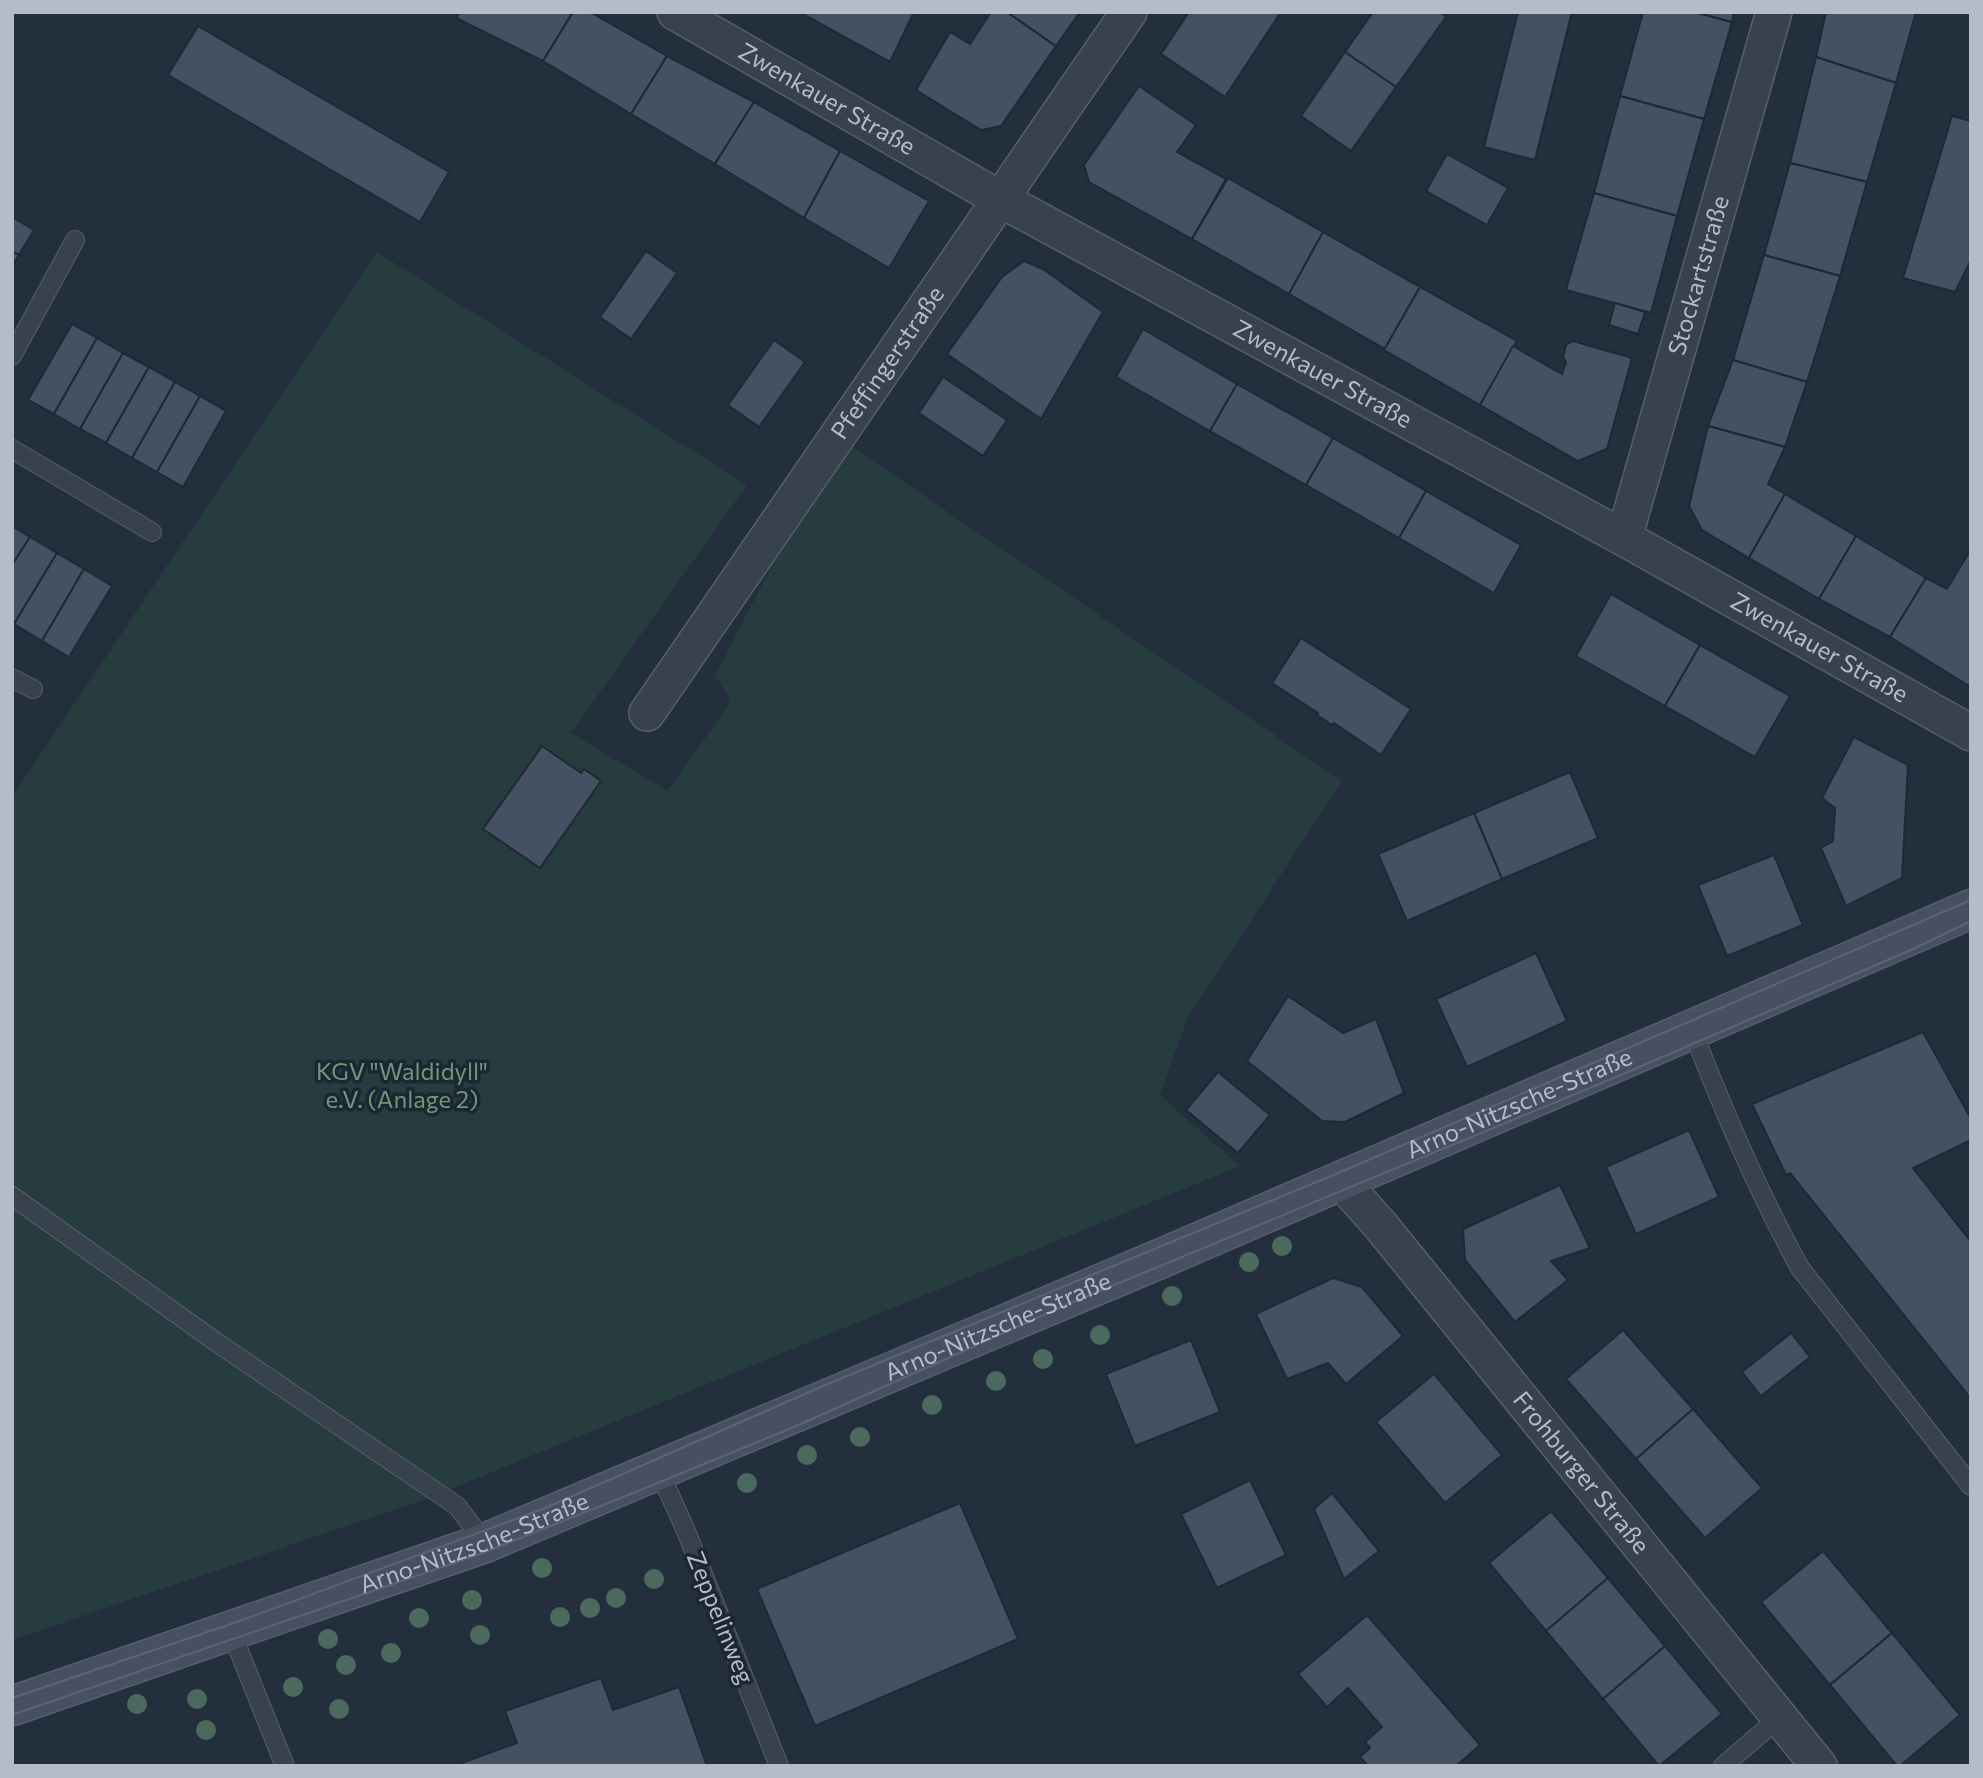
<svg xmlns="http://www.w3.org/2000/svg" width="1983" height="1778" viewBox="0 0 1983 1778" font-family="Commissioner,sans-serif">
<style>
.green{fill:#263c3f}
.building{fill:#455162;stroke:#1f2835;stroke-width:2}
.lines{fill:none;stroke-linecap:round;stroke-linejoin:round}
.service-casing{stroke:#565f6c;stroke-width:20}
.minor-casing{stroke:#565f6c;stroke-width:38}
.secondary-casing{stroke:#565f6c;stroke-width:41}
.service{stroke:#38414e;stroke-width:18}
.minor{stroke:#38414e;stroke-width:35}
.secondary{stroke:#465061;stroke-width:38}
.tram{stroke:#5a6575;stroke-width:2}
.tree{fill:#4b6a5d}
.labels{text-anchor:middle;stroke-width:7;stroke-linejoin:round;paint-order:stroke}
.street-label{font-size:24px;fill:#b4bcc9;stroke:#1d2633}
.park-label{font-size:24px;fill:#6b9a76;stroke:#1d2633}
</style>
<rect width="100%" height="100%" fill="#242f3e"/>
<!-- green -->
<polygon class="green" points="377,252 747,485 571,733 668,791 731,701 715,676 838,437 1342,781 1187,1019 1160,1095 1240,1166 426,1499 12,1640 12,797"/>
<!-- building -->
<g class="building">
<polygon points="460,12 573,12 543,61 456,18"/>
<polygon points="573,12 590,12 667,56 631,114 543,61"/>
<polygon points="799,12 914,12 890,62"/>
<polygon points="991,12 1007,12 1056,46 1001,126 981,130 916,90 950,32 970,44"/>
<polygon points="1007,12 1080,12 1056,46"/>
<polygon points="1189,12 1281,12 1225,97 1161,54"/>
<polygon points="1373,12 1440,12 1446,17 1396,87 1345,52"/>
<polygon points="1518,12 1572,12 1535,160 1484,147"/>
<polygon points="1643,12 1695,12 1732,22 1704,119 1620,96"/>
<polygon points="1695,12 1734,12 1732,22"/>
<polygon points="1826,12 1916,12 1896,83 1816,57"/>
<polygon points="198,26 449,172 420,222 168,75"/>
<polygon points="1345,52 1396,87 1351,151 1301,116"/>
<polygon points="667,56 754,102 715,164 631,114"/>
<polygon points="1816,57 1896,83 1867,182 1790,163"/>
<polygon points="1139,86 1196,125 1177,152 1226,179 1192,239 1089,182 1084,165"/>
<polygon points="1620,96 1704,119 1677,216 1594,193"/>
<polygon points="754,102 840,151 804,218 715,164"/>
<polygon points="1952,116 1971,121 1971,260 1955,292 1903,278"/>
<polygon points="840,151 929,201 889,268 804,218"/>
<polygon points="1447,154 1508,188 1487,225 1426,191"/>
<polygon points="1790,163 1867,182 1840,276 1764,255"/>
<polygon points="1228,178 1323,232 1289,294 1192,239"/>
<polygon points="1594,193 1677,216 1651,313 1566,290"/>
<polygon points="12,217 34,230 19,255 12,251"/>
<polygon points="1323,232 1420,287 1385,349 1289,294"/>
<polygon points="12,251 19,255 12,266"/>
<polygon points="646,251 677,273 631,339 600,317"/>
<polygon points="1764,255 1840,276 1807,382 1733,360"/>
<polygon points="1024,261 1043,269 1103,312 1041,419 947,354 1002,277"/>
<polygon points="1420,287 1517,341 1480,405 1384,350"/>
<polygon points="1615,303 1645,312 1638,334 1609,325"/>
<polygon points="72,324 97,338 54,414 28,400"/>
<polygon points="1143,329 1237,384 1210,431 1116,377"/>
<polygon points="97,338 123,353 80,429 54,414"/>
<polygon points="774,340 805,362 759,427 728,405"/>
<polygon points="1573,341 1632,358 1607,449 1578,461 1480,405 1513,346 1562,374 1566,362 1563,357 1566,345"/>
<polygon points="123,353 149,367 106,443 80,429"/>
<polygon points="1733,360 1807,382 1785,447 1708,426"/>
<polygon points="149,367 175,382 132,458 106,443"/>
<polygon points="943,377 1007,420 983,456 919,413"/>
<polygon points="175,382 200,396 157,472 132,458"/>
<polygon points="1237,384 1333,438 1306,485 1210,431"/>
<polygon points="200,396 226,411 183,487 157,472"/>
<polygon points="1708,426 1785,447 1768,484 1785,494 1749,558 1702,530 1689,506"/>
<polygon points="1333,438 1426,491 1399,538 1306,485"/>
<polygon points="1426,491 1521,545 1494,593 1399,538"/>
<polygon points="1785,494 1856,536 1819,599 1749,558"/>
<polygon points="12,526 30,537 12,565"/>
<polygon points="1856,536 1926,578 1890,637 1819,599"/>
<polygon points="30,537 57,553 14,624 12,623 12,565"/>
<polygon points="1971,549 1971,685 1969,686 1890,637 1926,578 1947,589"/>
<polygon points="57,553 84,569 42,641 14,624"/>
<polygon points="84,569 112,586 69,657 42,641"/>
<polygon points="1611,594 1700,645 1665,706 1576,656"/>
<polygon points="1301,638 1411,709 1381,755 1334,723 1332,725 1317,715 1318,713 1272,683"/>
<polygon points="1700,645 1790,696 1755,757 1665,706"/>
<polygon points="1854,737 1908,765 1902,878 1846,906 1821,848 1833,841 1835,808 1822,798"/>
<polygon points="542,746 581,773 584,769 601,781 540,868 483,829"/>
<polygon points="1570,772 1598,838 1502,879 1474,813"/>
<polygon points="1474,813 1502,879 1407,921 1378,854"/>
<polygon points="1774,855 1803,925 1727,956 1698,885"/>
<polygon points="1536,953 1567,1021 1467,1067 1436,999"/>
<polygon points="1288,996 1343,1033 1376,1019 1404,1093 1345,1122 1322,1121 1247,1061"/>
<polygon points="1923,1032 1971,1119 1971,1140 1913,1168 1971,1242 1971,1399 1790,1173 1786,1175 1752,1104"/>
<polygon points="1218,1072 1270,1115 1238,1153 1186,1110"/>
<polygon points="1689,1130 1719,1197 1636,1234 1606,1167"/>
<polygon points="1560,1185 1590,1248 1551,1261 1568,1280 1515,1322 1465,1260 1463,1229"/>
<polygon points="1333,1278 1362,1287 1403,1336 1346,1384 1328,1363 1287,1379 1256,1314"/>
<polygon points="1623,1330 1693,1409 1636,1459 1566,1379"/>
<polygon points="1791,1333 1810,1357 1761,1396 1742,1372"/>
<polygon points="1191,1340 1220,1412 1135,1446 1106,1374"/>
<polygon points="1434,1374 1502,1455 1445,1503 1376,1422"/>
<polygon points="1693,1409 1762,1488 1705,1538 1636,1459"/>
<polygon points="1250,1480 1286,1555 1217,1588 1181,1514"/>
<polygon points="1332,1493 1379,1551 1344,1579 1314,1509"/>
<polygon points="960,1503 1018,1639 815,1726 757,1589"/>
<polygon points="1551,1511 1608,1578 1546,1631 1489,1563"/>
<polygon points="1823,1551 1892,1633 1830,1685 1761,1602"/>
<polygon points="1608,1578 1665,1646 1603,1699 1546,1631"/>
<polygon points="1367,1615 1480,1745 1456,1766 1368,1766 1360,1757 1370,1748 1365,1742 1382,1727 1348,1688 1327,1707 1298,1674"/>
<polygon points="1892,1633 1960,1715 1900,1766 1897,1766 1830,1685"/>
<polygon points="1665,1646 1722,1714 1659,1766 1603,1699"/>
<polygon points="601,1678 613,1710 679,1687 707,1766 453,1766 517,1743 505,1711"/>
</g>
<g class="lines">
<defs>
<g id="service">
<polyline points="12,356 75,240"/>
<polyline points="12,449 152,532"/>
<polyline points="12,678 33,689"/>
<path d="M1692 1029C1723 1110 1758 1192 1800 1268L1971 1486"/>
<polyline points="12,1196 216,1342 457,1506 485,1543"/>
<polyline points="659,1471 686,1531 779,1766"/>
<polyline points="231,1631 285,1766"/>
<polyline points="1723,1766 1780,1717"/>
</g>
<g id="minor">
<path id="s1" d="M675 12 1000 199 1624 538 1971 733"/>
<path id="s2" d="M1624 538 1774 12"/>
<path id="s3" d="M647 713 1129 12"/>
<path id="s4" d="M1341 1181 1381 1226 1819 1766"/>
</g>
<g id="secondary">
<path id="s5" d="M12 1706 485 1543 1162 1258 1971 909"/>
</g>
</defs>
<!-- service casing -->
<use href="#service" class="service-casing"/>
<!-- minor casing -->
<use href="#minor" class="minor-casing"/>
<!-- secondary casing -->
<use href="#secondary" class="secondary-casing"/>
<!-- service -->
<use href="#service" class="service"/>
<!-- minor -->
<use href="#minor" class="minor"/>
<!-- secondary -->
<use href="#secondary" class="secondary"/>
<!-- tram -->
<g class="tram">
<polyline points="12,1698 237,1622 543,1509 823,1386 1336,1174 1971,900"/>
<polyline points="12,1715 480,1554 616,1500 794,1427 1066,1305 1609,1080 1911,950 1971,921"/>
</g>
</g>
<!-- trees -->
<g class="tree">
<circle cx="1282" cy="1246" r="10"/>
<circle cx="1249" cy="1262" r="10"/>
<circle cx="1172" cy="1296" r="10"/>
<circle cx="1100" cy="1335" r="10"/>
<circle cx="1043" cy="1359" r="10"/>
<circle cx="996" cy="1381" r="10"/>
<circle cx="932" cy="1405" r="10"/>
<circle cx="860" cy="1437" r="10"/>
<circle cx="807" cy="1455" r="10"/>
<circle cx="747" cy="1483" r="10"/>
<circle cx="542" cy="1568" r="10"/>
<circle cx="654" cy="1579" r="10"/>
<circle cx="616" cy="1598" r="10"/>
<circle cx="472" cy="1600" r="10"/>
<circle cx="590" cy="1608" r="10"/>
<circle cx="560" cy="1617" r="10"/>
<circle cx="419" cy="1618" r="10"/>
<circle cx="480" cy="1635" r="10"/>
<circle cx="328" cy="1639" r="10"/>
<circle cx="391" cy="1653" r="10"/>
<circle cx="346" cy="1665" r="10"/>
<circle cx="293" cy="1687" r="10"/>
<circle cx="197" cy="1699" r="10"/>
<circle cx="137" cy="1704" r="10"/>
<circle cx="339" cy="1709" r="10"/>
<circle cx="206" cy="1730" r="10"/>
</g>
<g class="labels">
<!-- street labels -->
<g class="street-label">
<text dy="8" stroke="none"><textPath href="#s1" startOffset="175">Zwenkauer Straße</textPath></text>
<text dy="8" stroke="none"><textPath href="#s2" startOffset="273">Stockartstraße</textPath></text>
<text dy="8" stroke="none"><textPath href="#s3" startOffset="425">Pfeffingerstraße</textPath></text>
<text dy="8" stroke="none"><textPath href="#s1" startOffset="742">Zwenkauer Straße</textPath></text>
<text dy="8" stroke="none"><textPath href="#s1" startOffset="1309">Zwenkauer Straße</textPath></text>
<text dy="8" stroke="none"><textPath href="#s5" startOffset="1624">Arno-Nitzsche-Straße</textPath></text>
<text dy="8" stroke="none"><textPath href="#s5" startOffset="1057">Arno-Nitzsche-Straße</textPath></text>
<text dy="8" stroke="none"><textPath href="#s4" startOffset="378">Frohburger Straße</textPath></text>
<text dy="8" stroke="none"><textPath href="#s5" startOffset="490">Arno-Nitzsche-Straße</textPath></text>
<text transform="translate(720 1618) rotate(68)" y="8">Zeppelinweg</text>
</g>
<!-- park labels -->
<g class="park-label">
<text x="402" y="1080">KGV "Waldidyll"<tspan x="402" dy="28">e.V. (Anlage 2)</tspan></text>
</g>
</g>
<!-- border -->
<rect width="1983" height="1778" fill="none" stroke="#b4bcc9" stroke-width="28"/>
</svg>
